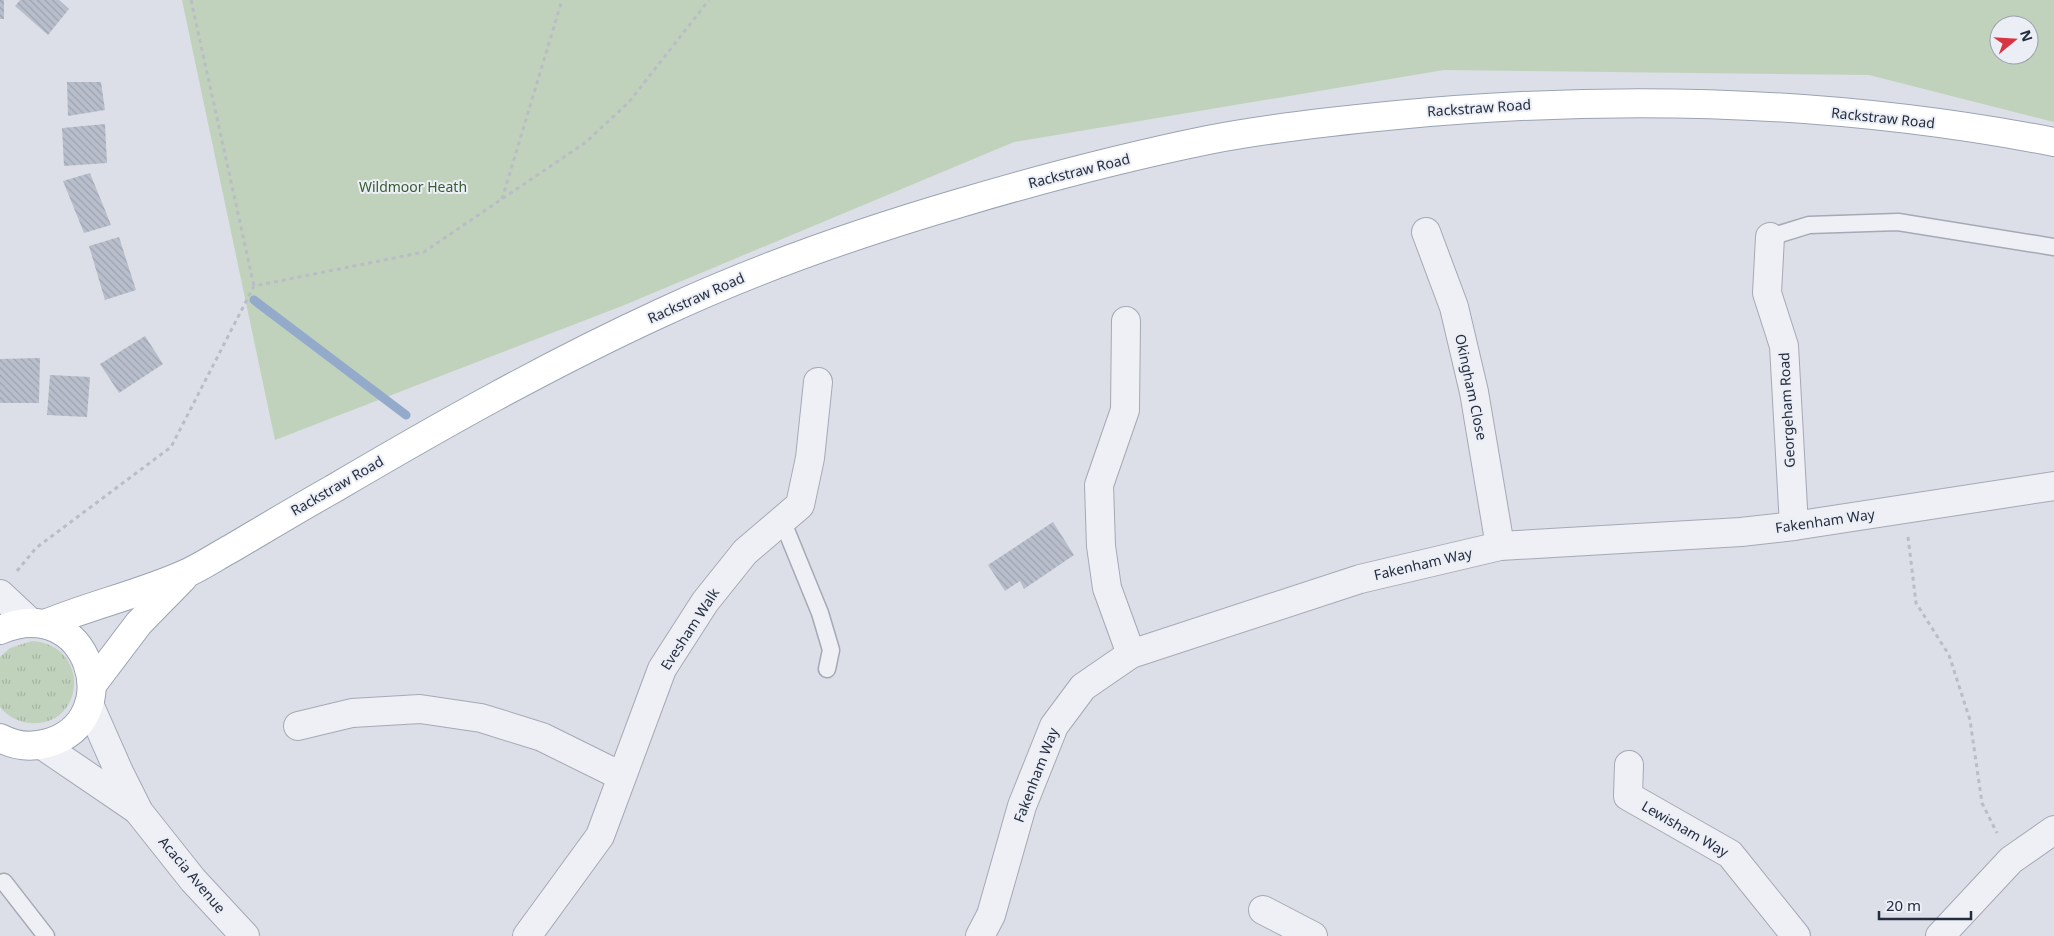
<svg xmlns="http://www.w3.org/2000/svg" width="2054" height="936" viewBox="0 0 2054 936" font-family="'Noto Sans',sans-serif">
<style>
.grass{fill:url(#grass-tufts)}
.green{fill:#c0d2bc;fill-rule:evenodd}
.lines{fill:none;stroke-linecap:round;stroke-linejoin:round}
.stream{stroke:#93aacb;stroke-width:9}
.building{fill:url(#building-back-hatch)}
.lane-casing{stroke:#a5a9b5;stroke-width:19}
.street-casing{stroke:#a5a9b5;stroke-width:30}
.primary-casing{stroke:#9aa3b4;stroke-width:30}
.path{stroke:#b9bdc6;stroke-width:3;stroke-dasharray:4 4;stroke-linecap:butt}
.lane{stroke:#eef0f5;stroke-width:16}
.street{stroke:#eef0f5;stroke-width:28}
.primary{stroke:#fff;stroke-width:28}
.labels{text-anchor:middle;stroke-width:4;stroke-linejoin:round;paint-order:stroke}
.street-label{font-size:14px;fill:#242c3f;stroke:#ebeef5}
.park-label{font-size:14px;fill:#365c30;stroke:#ebeef5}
</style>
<defs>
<pattern id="grass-tufts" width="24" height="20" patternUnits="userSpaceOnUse" patternTransform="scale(1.25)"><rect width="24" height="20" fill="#c0d2bc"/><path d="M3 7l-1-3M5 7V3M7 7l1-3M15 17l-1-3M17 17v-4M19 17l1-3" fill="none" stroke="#a5b4a3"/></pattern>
<pattern id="building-back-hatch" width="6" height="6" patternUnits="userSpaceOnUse" patternTransform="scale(1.25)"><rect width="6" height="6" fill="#b8becb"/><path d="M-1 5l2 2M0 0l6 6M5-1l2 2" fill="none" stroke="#9ea3af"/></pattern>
</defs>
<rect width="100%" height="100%" fill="#dcdfe7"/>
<!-- grass -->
<path class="grass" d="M32 641C92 645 85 728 30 723 18 722 7 716 0 707V657L10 648Z"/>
<!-- green -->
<path class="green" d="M182 0H2054V122L1869 75 1444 70 1014 142 622 306 275 440ZM1999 25H2029V55H1999Z"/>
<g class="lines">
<!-- stream -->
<polyline class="stream" points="254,300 406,415"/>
</g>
<!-- building -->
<g class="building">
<rect x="0" y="0" width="4" height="19"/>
<polygon points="20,0 59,0 69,9 48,35 15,6"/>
<polygon points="67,82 101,82 105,110 68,116"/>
<polygon points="105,124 107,163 64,166 62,128"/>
<polygon points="90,173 111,225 84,233 63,181"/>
<polygon points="119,237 136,290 105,300 89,246"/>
<polygon points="145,336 163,364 119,393 100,364"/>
<polygon points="40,358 39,403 0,403 0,359"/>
<polygon points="50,375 90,377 87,417 47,415"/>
<polygon points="1053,522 1074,555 1024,589 1020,581 1005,591 988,565"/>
</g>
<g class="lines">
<defs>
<g id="lane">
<polyline points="1770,237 1809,225 1898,222 2054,247"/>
<polyline points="782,520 820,613 831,650 827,669"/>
<polyline points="4,882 46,936"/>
</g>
<g id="street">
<polyline points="1426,232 1454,307 1474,392 1500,546"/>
<polyline points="1770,237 1767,293 1784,346 1794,526"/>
<polyline points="1126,321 1125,410 1099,485 1101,546 1107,588 1131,654"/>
<polyline points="0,594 30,622"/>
<polyline points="89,704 119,772 139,812 193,880 245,936"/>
<polyline points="298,726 352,713 420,709 481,718 542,737 621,776"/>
<polyline points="42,745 136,809"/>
<polyline points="1629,765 1628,796 1730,854 1796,936"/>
<polyline points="1263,910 1313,936"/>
<polyline points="527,936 600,836 662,669 705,602 745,552 800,505 810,458 818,382"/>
<polyline points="980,936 991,915 1022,806 1054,726 1083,687 1131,654 1360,579 1500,546 1741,532 1794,526 2054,486"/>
<polyline points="1940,936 2011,860 2054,830"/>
</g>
<g id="primary">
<path d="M45 624C91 605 140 594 185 574 201 567 217 556 232 548 266 528 299 508 333 489 440 426 548 365 661 313 757 268 858 233 960 203 1041 179 1125 157 1208 140 1270 128 1334 121 1397 115 1616 94 1838 100 2054 142"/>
<path d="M0 630C89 592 128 720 48 743 31 748 15 746 0 738"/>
<polyline points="92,685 139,623 183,578"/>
</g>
</defs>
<!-- lane casing -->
<use href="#lane" class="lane-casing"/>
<!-- street casing -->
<use href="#street" class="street-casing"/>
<!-- primary casing -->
<use href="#primary" class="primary-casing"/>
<!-- path -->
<g class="path">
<polyline points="191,0 254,286"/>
<polyline points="502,199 562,0"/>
<polyline points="1908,537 1916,603 1949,655 1970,720 1982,803 1997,833"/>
<polyline points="17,571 36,548 171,447 254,286 424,252 586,142 629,102 709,0"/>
</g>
<!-- lane -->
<use href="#lane" class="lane"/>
<!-- street -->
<use href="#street" class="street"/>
<!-- primary -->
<use href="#primary" class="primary"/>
</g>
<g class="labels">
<!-- street labels -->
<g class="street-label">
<text transform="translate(1479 108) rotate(-4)" y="5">Rackstraw Road</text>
<text transform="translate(1883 118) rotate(6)" y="5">Rackstraw Road</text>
<text transform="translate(1079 171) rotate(-14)" y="5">Rackstraw Road</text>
<text transform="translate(696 298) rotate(-24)" y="5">Rackstraw Road</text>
<text transform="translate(1471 387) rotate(78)" y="5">Okingham Close</text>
<text transform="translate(1787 410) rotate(-93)" y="5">Georgeham Road</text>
<text transform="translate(337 486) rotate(-30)" y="5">Rackstraw Road</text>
<text transform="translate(1825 521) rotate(-8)" y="5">Fakenham Way</text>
<text transform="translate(1423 564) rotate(-13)" y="5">Fakenham Way</text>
<text transform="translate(690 629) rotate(-57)" y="5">Evesham Walk</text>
<text transform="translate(1036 775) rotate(-69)" y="5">Fakenham Way</text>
<text transform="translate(1685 829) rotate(30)" y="5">Lewisham Way</text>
<text transform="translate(192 875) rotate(50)" y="5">Acacia Avenue</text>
</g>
<!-- park labels -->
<g class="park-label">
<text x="413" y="192">Wildmoor Heath</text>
</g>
</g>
<!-- north arrow -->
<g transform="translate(2014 40) rotate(72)"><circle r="24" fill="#ebeef5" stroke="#9ba0ac"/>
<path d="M0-4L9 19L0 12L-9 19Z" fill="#d93441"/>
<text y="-8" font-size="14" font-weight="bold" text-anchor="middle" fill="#242c3f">N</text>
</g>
<!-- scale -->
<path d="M1879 911v8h92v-8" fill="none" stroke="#242c3f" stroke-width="2.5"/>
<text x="1886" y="911" font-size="15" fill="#242c3f" stroke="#ebeef5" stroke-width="4" paint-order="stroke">20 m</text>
</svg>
